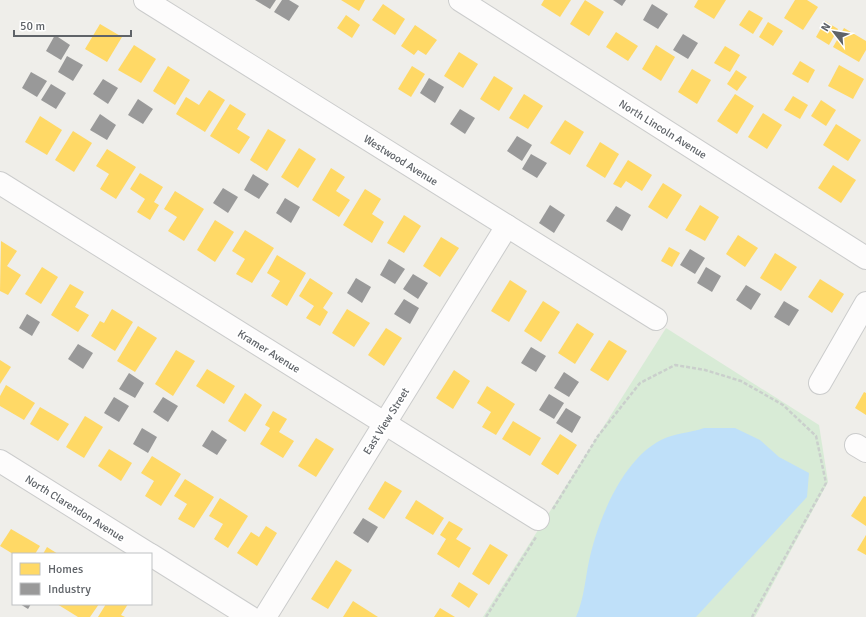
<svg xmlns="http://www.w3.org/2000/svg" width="866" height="617" viewBox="0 0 866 617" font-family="Signika,sans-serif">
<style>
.green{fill:#d8ebd6}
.water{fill:#bfe0f9}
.homes{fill:#ffd966}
.industry{fill:#999}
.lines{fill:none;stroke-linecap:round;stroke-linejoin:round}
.minor-casing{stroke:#cbcccc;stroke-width:24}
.path{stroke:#cacfcc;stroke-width:2.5;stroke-dasharray:4 2;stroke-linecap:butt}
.minor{stroke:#fdfcfc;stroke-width:22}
.labels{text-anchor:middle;stroke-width:4;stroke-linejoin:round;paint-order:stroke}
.street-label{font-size:11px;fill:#5f6368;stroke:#fff}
</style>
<rect width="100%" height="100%" fill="#efeeea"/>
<!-- green -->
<polygon class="green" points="666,328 819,425 828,482 755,617 483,617"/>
<!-- water -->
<path class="water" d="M704 428H735L760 440 779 457 809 473 807 497 696 617H576C584 599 585 580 589 561 598 520 622 460 661 440 674 433 690 433 704 428Z"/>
<!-- homes -->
<g class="homes">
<polygon points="341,0 365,0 359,11"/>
<polygon points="544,0 571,0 560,17 541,5"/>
<polygon points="585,0 604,12 589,36 570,24"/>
<polygon points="698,0 726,0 714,19 694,7"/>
<polygon points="795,0 807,0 818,7 803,30 784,18"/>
<polygon points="383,4 405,19 395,35 372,20"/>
<polygon points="749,10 763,18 753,34 739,25"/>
<polygon points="346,15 360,25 352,38 337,28"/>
<polygon points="825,21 838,29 829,45 816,37"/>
<polygon points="768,22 783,31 773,46 759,37"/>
<polygon points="100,24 122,37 107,62 85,49"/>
<polygon points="415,25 437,40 426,55 418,50 414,55 401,46"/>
<polygon points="844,28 866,41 866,50 859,62 833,47"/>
<polygon points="616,32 638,46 628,61 606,47"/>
<polygon points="134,45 156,59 141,83 118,70"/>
<polygon points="656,45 675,57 661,81 642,69"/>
<polygon points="725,46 740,55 730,72 714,63"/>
<polygon points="459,52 478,64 463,88 444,76"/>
<polygon points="800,61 815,70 808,83 792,74"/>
<polygon points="839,65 864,79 853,99 828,86"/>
<polygon points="168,66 190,80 175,105 153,91"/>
<polygon points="412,66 425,74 411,97 398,89"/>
<polygon points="692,69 711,80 697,104 678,92"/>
<polygon points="736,70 747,77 737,91 727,84"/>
<polygon points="494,76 513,88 499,111 480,99"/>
<polygon points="209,90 225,100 205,132 176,114 186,97 199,105"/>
<polygon points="524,94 543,106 528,129 509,118"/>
<polygon points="735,94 754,106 737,134 717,121"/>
<polygon points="793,96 808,105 800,119 784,110"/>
<polygon points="821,100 836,110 826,126 811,116"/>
<polygon points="230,104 246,114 237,129 250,137 239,154 210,136"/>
<polygon points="763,113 782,125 767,149 748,137"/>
<polygon points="40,116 62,130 47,155 25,142"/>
<polygon points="565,120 584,132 570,155 550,143"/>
<polygon points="836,124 861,140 848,161 823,145"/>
<polygon points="268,129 286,140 267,171 250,160"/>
<polygon points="73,131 92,143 74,172 55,160"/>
<polygon points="600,142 619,154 605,178 586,166"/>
<polygon points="299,148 316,159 298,188 281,177"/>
<polygon points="107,149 136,167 116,199 100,189 109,174 96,166"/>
<polygon points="628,160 652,175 642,191 626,181 621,188 613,184"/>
<polygon points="833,165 856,180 841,203 818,188"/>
<polygon points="331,168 345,177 336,191 350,200 339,217 312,200"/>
<polygon points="140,173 163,187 154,202 159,205 150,220 137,212 145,199 130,189"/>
<polygon points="663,183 682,195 667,219 648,207"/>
<polygon points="365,189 381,199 372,214 384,222 372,243 343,225"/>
<polygon points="175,191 204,209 184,241 168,231 177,217 164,209"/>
<polygon points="700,205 719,217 705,241 685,230"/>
<polygon points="404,215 421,226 404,253 387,243"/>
<polygon points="215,220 234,232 215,262 197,250"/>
<polygon points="245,230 274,248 252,283 236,274 245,259 232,251"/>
<polygon points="738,235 758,248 745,267 726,254"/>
<polygon points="441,237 459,248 440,277 423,266"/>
<polygon points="1,241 17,251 7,266 21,275 8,295 0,291"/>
<polygon points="669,247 680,253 672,267 661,261"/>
<polygon points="775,253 797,267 781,291 760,278"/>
<polygon points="277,255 306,273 287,306 271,296 280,281 267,273"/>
<polygon points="42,267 58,277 41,304 25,294"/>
<polygon points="310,278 333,293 323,308 328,312 320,326 306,318 314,306 299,296"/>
<polygon points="820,279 844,294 832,313 808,297"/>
<polygon points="510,280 527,291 509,322 491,311"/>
<polygon points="70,284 84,292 75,307 89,315 78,332 51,315"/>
<polygon points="543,301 560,312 541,342 524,331"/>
<polygon points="112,309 133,322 115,351 91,336 100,321 104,323"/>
<polygon points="347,309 370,323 354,347 332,333"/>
<polygon points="577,323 594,334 575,364 558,353"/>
<polygon points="138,326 157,338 135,372 117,361"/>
<polygon points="386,328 402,338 384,366 368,355"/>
<polygon points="609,340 627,351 608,381 590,370"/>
<polygon points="176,350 195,361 173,396 155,384"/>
<polygon points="0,360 11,367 0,384"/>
<polygon points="207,369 235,386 224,404 196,386"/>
<polygon points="454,370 470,381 453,409 436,398"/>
<polygon points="6,385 35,403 24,420 0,406 0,396"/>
<polygon points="487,386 515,404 496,435 482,427 491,412 477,403"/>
<polygon points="864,392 866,393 866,415 855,408"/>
<polygon points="245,393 262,405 245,432 228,421"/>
<polygon points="40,407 69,424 58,441 30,424"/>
<polygon points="273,411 287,419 279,432 294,441 283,458 260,444 270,428 265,425"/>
<polygon points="85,416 103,427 84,458 66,447"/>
<polygon points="513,421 541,438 530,456 502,439"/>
<polygon points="560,434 577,445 558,475 541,464"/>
<polygon points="316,438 334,449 316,477 298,466"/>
<polygon points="109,449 132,463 121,481 98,466"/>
<polygon points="152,456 181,474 161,506 145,496 154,481 141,473"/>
<polygon points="185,479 214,497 194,528 178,519 187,504 174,496"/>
<polygon points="385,481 402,491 384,519 368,509"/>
<polygon points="864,496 866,497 866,526 851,516"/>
<polygon points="220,498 248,516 228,548 214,539 223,524 209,516"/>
<polygon points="416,500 444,518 433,535 405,518"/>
<polygon points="449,521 463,529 456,539 471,548 459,568 437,554 446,539 440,535"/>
<polygon points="266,526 277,533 257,566 237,553 251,532 259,537"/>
<polygon points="11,529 40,546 35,554 13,554 0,546"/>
<polygon points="866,535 866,555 857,550"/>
<polygon points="490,544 508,555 489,585 472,574"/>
<polygon points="47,547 58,554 43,554"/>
<polygon points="336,560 352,570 328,609 311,599"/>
<polygon points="459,582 478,594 469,608 451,596"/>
<polygon points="353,601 378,617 343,617"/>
<polygon points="57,604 99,604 90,617 78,617"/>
<polygon points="106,604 128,604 121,615 125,617 98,617"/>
<polygon points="440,608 455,617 434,617"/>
</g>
<!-- industry -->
<g class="industry">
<polygon points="255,0 276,0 270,9"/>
<polygon points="282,0 289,0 299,6 289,21 274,12"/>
<polygon points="613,0 626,0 622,6"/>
<polygon points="652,4 668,14 658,29 643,20"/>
<polygon points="683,34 698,43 688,59 673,50"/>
<polygon points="55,35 70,45 61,60 46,51"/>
<polygon points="67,56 83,65 73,81 58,72"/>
<polygon points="31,72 47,81 37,97 22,88"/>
<polygon points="429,78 444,87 435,103 420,93"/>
<polygon points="103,79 118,88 108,104 93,94"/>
<polygon points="51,84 66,93 56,109 41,100"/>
<polygon points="138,99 153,109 143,124 128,115"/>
<polygon points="460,109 475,118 465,134 450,124"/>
<polygon points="100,114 116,125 107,140 90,130"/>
<polygon points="517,136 532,145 522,161 507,151"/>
<polygon points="531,154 547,163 537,178 522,169"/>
<polygon points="253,174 269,184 259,199 244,190"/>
<polygon points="223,188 238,197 228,213 213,203"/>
<polygon points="285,198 300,207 291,223 276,213"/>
<polygon points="550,205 565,215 554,233 539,223"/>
<polygon points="616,206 631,215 622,231 606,221"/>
<polygon points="690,249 705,258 695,274 680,265"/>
<polygon points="389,259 405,269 395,284 380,275"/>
<polygon points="706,267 721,276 712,292 697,283"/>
<polygon points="413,274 428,283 418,299 403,289"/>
<polygon points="356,278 371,287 362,303 347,293"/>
<polygon points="746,285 761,294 751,310 736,300"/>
<polygon points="404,299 419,308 410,324 394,314"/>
<polygon points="784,301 799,310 789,326 774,317"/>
<polygon points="27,314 40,322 32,336 19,328"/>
<polygon points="78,344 93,353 83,369 68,359"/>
<polygon points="531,347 546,356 536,372 521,363"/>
<polygon points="564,372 579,382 569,397 554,388"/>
<polygon points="129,373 144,383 135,398 119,389"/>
<polygon points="549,394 564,403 554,419 539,410"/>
<polygon points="114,397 129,406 119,422 104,413"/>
<polygon points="163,397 178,406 168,422 153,412"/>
<polygon points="566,408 581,417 572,433 556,423"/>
<polygon points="142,428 157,437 148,453 133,444"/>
<polygon points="212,430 227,440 217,455 202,446"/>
<polygon points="363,518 378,527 368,543 353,533"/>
<polygon points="20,604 31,604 28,609"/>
</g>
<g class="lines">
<defs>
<g id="minor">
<polyline points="145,0 656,319"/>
<polyline points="460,0 866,258"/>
<polyline points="0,183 538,519"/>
<polyline points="820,383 866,303"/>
<polyline points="856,445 866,451"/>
<polyline points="0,461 149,554"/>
<polyline points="151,555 250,617"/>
<polyline points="265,617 507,226"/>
</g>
</defs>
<!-- minor casing -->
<use href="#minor" class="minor-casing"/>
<!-- path -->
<g class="path">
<polyline points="553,509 598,436 640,383 675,365 705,370 741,381 783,405 816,436 826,483 752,617"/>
<polyline points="486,617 536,537"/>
</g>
<!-- minor -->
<use href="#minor" class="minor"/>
</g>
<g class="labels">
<!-- street labels -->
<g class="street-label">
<text transform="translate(663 129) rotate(32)" y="4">North Lincoln Avenue</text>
<text transform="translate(401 160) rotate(32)" y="4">Westwood Avenue</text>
<text transform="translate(269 351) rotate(32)" y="4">Kramer Avenue</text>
<text transform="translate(386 421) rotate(-58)" y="4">East View Street</text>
<text transform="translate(75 508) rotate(32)" y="4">North Clarendon Avenue</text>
</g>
</g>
<!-- legend -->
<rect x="12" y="553" width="140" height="52" fill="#ffffff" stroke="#bfc1c3"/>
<rect x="20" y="563" width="20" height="12" fill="#ffd966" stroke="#bfc1c3"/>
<text x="48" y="573" font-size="12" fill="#5f6368">Homes</text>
<rect x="20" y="583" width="20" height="12" fill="#999999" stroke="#bfc1c3"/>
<text x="48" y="593" font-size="12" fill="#5f6368">Industry</text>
<!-- north arrow -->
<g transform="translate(834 32) rotate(301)" stroke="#ffffff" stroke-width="3" paint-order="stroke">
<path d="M0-3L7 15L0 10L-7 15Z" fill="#5f6368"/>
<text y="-6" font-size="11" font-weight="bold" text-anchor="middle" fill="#5f6368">N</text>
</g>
<!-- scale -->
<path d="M14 30v6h117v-6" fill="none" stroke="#5f6368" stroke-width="2"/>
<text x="20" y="30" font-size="12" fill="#5f6368" stroke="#ffffff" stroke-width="3" paint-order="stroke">50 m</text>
</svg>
